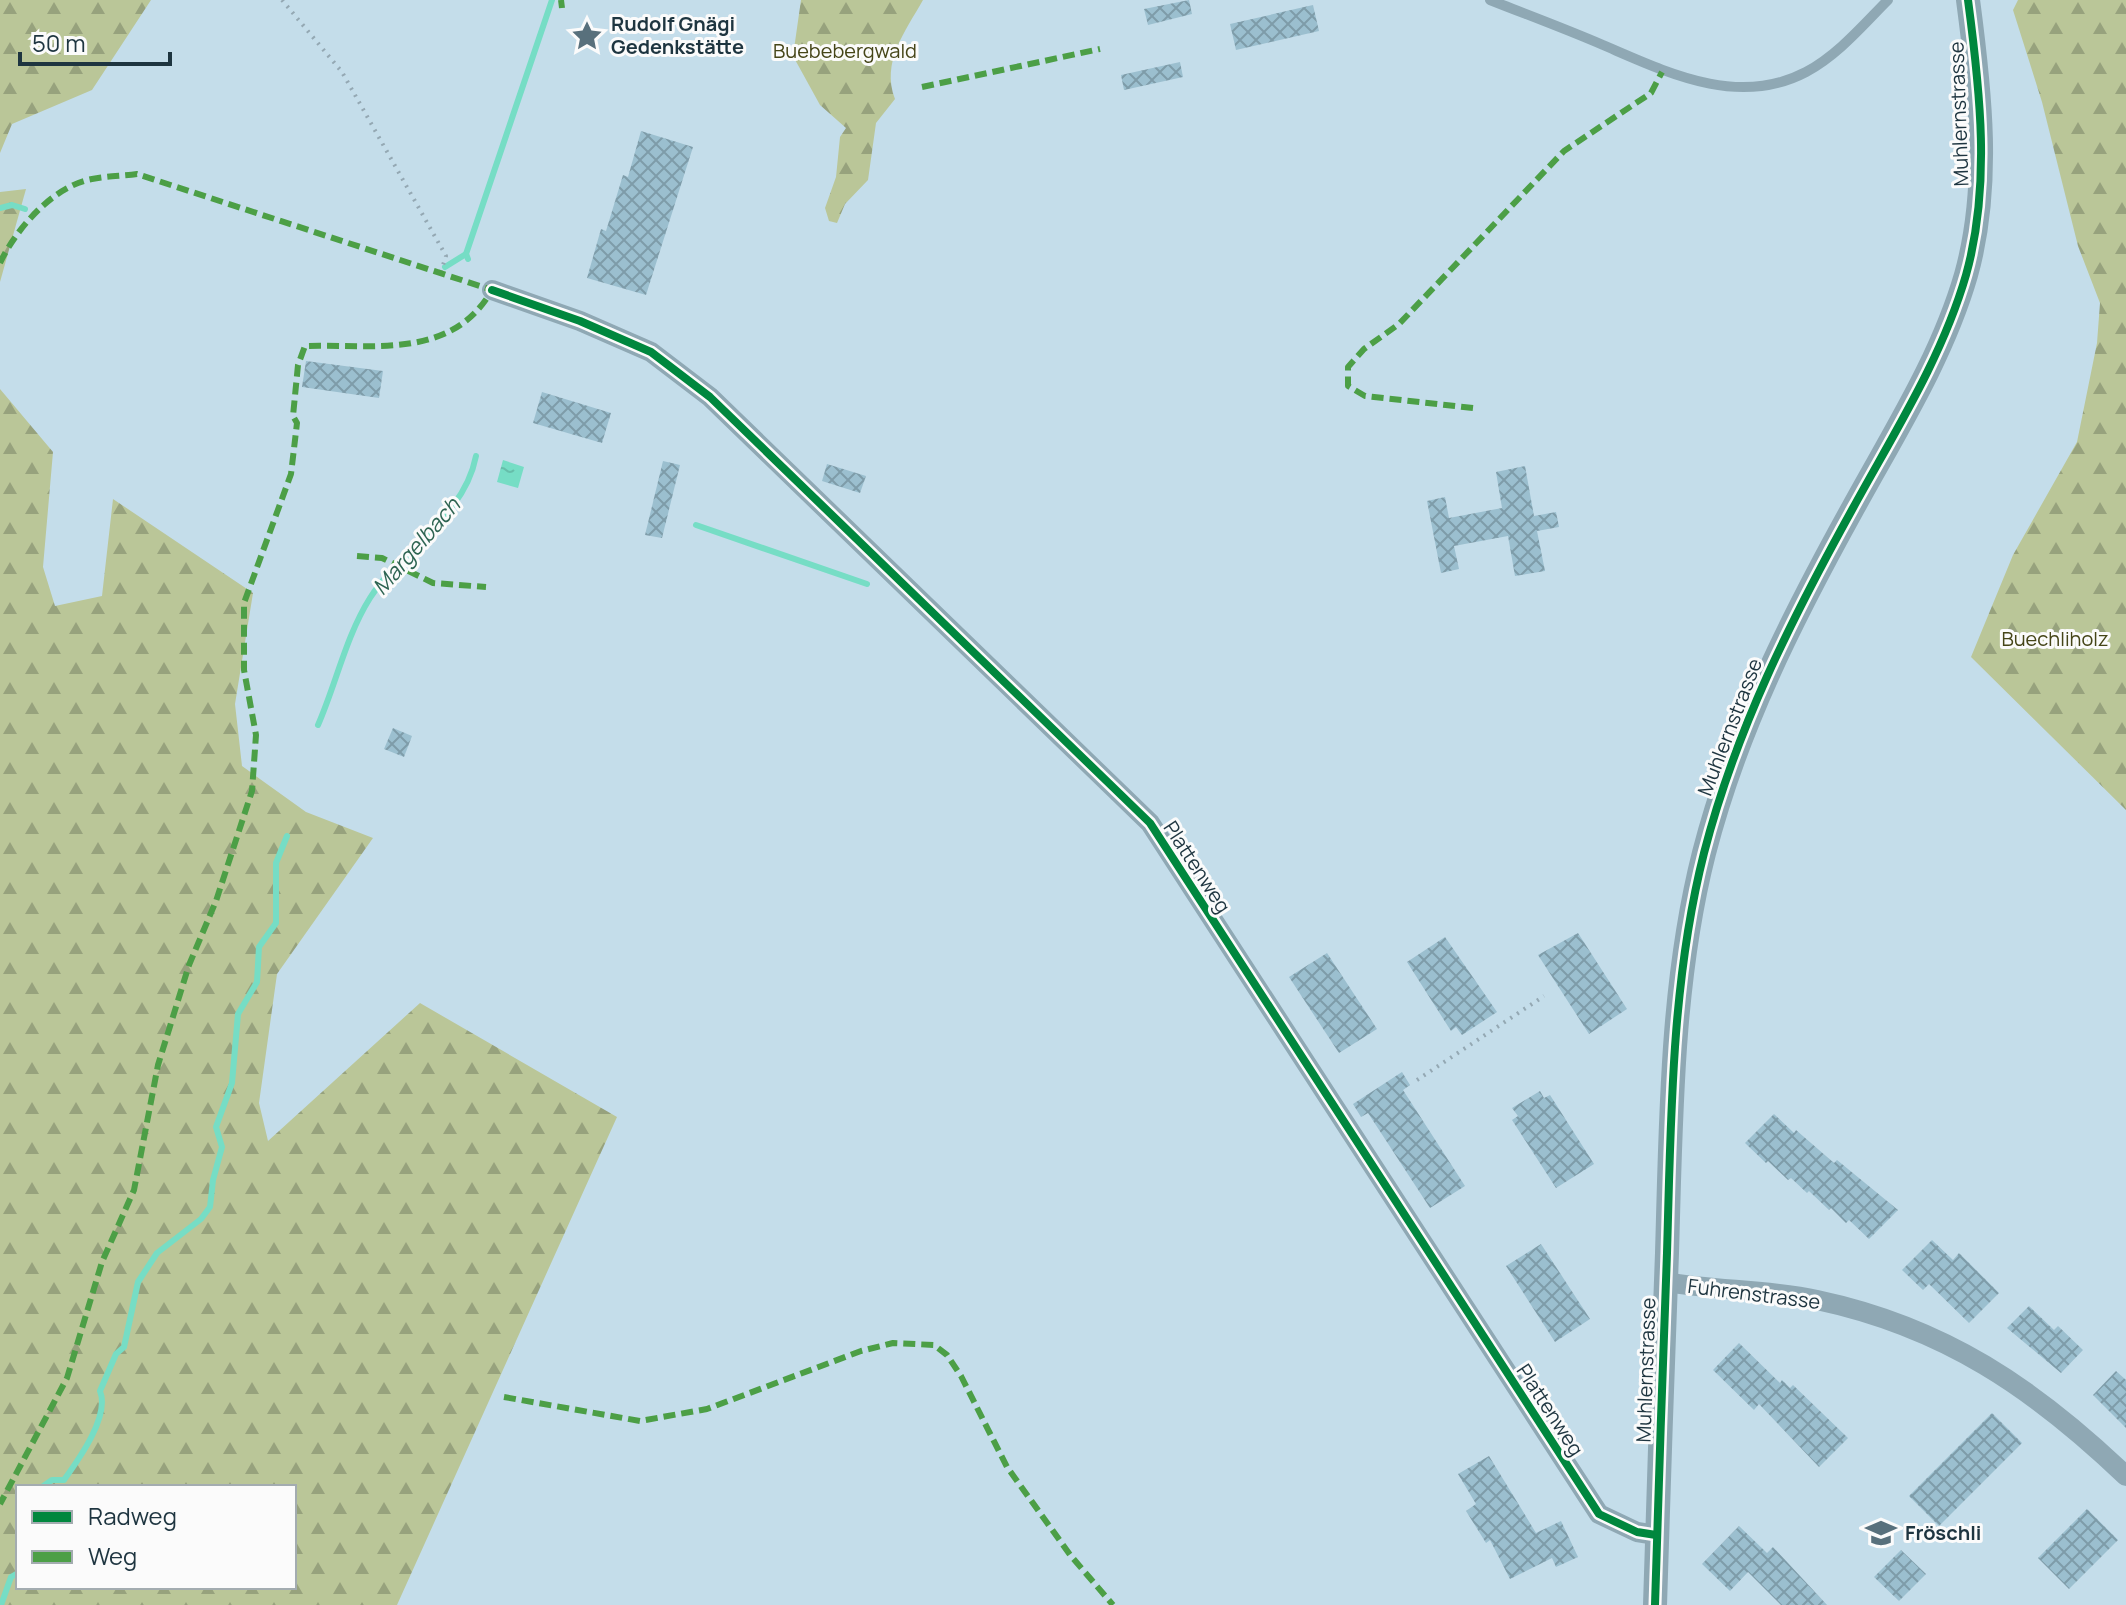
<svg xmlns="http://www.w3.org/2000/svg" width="2126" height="1605" viewBox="0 0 2126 1605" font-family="Manrope,sans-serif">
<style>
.forest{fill:url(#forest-firs);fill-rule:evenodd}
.water{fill:url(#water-ripples)}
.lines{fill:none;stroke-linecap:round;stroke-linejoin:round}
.stream{stroke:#76ddc5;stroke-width:6}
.building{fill:url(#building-cross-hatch)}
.path{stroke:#94a8b3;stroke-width:4;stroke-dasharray:2 6;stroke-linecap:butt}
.service{stroke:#8fa8b4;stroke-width:10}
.minor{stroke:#8fa8b4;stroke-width:20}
.tertiary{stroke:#8fa8b4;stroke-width:24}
.quiet{stroke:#4c9f46;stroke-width:6;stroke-dasharray:12 6;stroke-linecap:butt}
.cycleway-casing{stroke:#fbfbfb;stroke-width:13}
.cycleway{stroke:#00873e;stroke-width:8}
.labels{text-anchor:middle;stroke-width:6;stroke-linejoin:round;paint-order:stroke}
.poi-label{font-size:20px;font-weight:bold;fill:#1e3540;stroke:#fbfbfb;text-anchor:start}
.park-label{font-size:20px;fill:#454518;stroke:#fbfbfb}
.street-label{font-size:20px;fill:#1e3540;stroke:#fbfbfb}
.water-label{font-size:22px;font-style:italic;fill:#2e6452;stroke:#fbfbfb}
</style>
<defs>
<pattern id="forest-firs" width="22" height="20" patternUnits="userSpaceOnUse" patternTransform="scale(2)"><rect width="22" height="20" fill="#bac698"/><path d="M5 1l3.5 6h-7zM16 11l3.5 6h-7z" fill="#97a27d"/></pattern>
<pattern id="water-ripples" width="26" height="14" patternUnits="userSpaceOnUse" patternTransform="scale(2)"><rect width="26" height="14" fill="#76ddc5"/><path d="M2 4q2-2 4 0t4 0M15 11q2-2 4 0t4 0" fill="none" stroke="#66beaa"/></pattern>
<pattern id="building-cross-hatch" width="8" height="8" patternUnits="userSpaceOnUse" patternTransform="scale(2)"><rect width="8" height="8" fill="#9bbfcf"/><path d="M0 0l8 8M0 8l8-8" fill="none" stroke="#7e9ca9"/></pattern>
</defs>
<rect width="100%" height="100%" fill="#c4ddea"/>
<!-- forest -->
<g class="forest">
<polygon points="0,0 151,0 92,90 12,124 0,153"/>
<path d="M801 0H923C905 32 881 62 895 99L876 123 868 180 845 204 837 223 829 221 825 208 836 177 840 137 846 128 820 105 793 56Z"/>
<polygon points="2018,0 2126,0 2126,810 1971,657 2013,555 2077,442 2097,343 2100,303 2078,246 2042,102 2013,10"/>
<polygon points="26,189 0,282 0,192"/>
<path d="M0 389 53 452 43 567 55 606 102 596 113 499 253 593 235 704 242 766 306 812 373 838 277 974 259 1103 268 1141 420 1003 617 1117 397 1605H0ZM18 1487H294V1587H18Z"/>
</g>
<!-- water -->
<polygon class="water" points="503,460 524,467 518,488 497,482"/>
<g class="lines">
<!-- stream -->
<g class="stream">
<polyline points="0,208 12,205 25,209"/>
<polyline points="468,259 466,254 552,0"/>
<polyline points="445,267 466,254"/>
<polyline points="696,525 867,584"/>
<path d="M318 725C336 684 346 636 370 598 402 548 464 518 476 456"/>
<path d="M42 1487 52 1480H64C79 1459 110 1416 100 1391L116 1354 124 1347 138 1282 157 1253 201 1219 210 1207 213 1180 222 1147 216 1127 232 1083 238 1014 257 982 259 947 276 923V863L287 836"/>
<polyline points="18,1527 18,1531"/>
<polyline points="1,1605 11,1577 18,1573"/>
</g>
</g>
<!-- building -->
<g class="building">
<polygon points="1189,0 1192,14 1148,25 1144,9"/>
<polygon points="1313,5 1319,31 1236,50 1230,24"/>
<polygon points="1180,62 1183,77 1124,90 1121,75"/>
<polygon points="641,131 693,147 646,295 587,278 601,229 606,231 623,175 628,177"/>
<polygon points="306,361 383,371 379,398 302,387"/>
<polygon points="542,392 611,413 602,443 533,423"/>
<polygon points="663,461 680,465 662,538 645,535"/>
<polygon points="827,464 866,476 860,493 822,481"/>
<polygon points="1525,466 1534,516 1556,512 1559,527 1537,531 1545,571 1515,576 1508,536 1454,546 1459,569 1441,573 1427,501 1445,497 1449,518 1502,508 1496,472"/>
<polygon points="393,728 412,736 404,757 384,749"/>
<polygon points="1578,933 1627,1009 1589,1034 1538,955"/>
<polygon points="1445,937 1497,1012 1462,1035 1456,1027 1451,1031 1407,962"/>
<polygon points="1327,953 1377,1029 1339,1053 1289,977"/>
<polygon points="1402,1072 1410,1085 1403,1090 1465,1186 1430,1208 1368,1113 1361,1117 1353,1104"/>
<polygon points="1540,1091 1544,1098 1550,1095 1594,1164 1556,1188 1512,1120 1518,1116 1512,1108"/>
<polygon points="1774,1114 1794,1133 1796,1130 1834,1163 1837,1160 1898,1210 1869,1239 1849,1220 1846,1223 1831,1208 1829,1210 1809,1191 1807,1193 1791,1178 1788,1180 1768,1161 1766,1163 1745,1143"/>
<polygon points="1932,1240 1953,1260 1959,1253 1999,1293 1969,1323 1929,1284 1923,1290 1902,1270"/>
<polygon points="1541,1244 1590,1319 1555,1342 1506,1266"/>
<polygon points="2029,1306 2054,1330 2058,1326 2083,1350 2061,1373 2007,1328"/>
<polygon points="1739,1343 1780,1383 1782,1380 1790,1388 1793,1385 1848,1438 1819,1467 1759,1404 1754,1410 1713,1370"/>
<polygon points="2116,1371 2126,1380 2126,1428 2093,1395"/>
<polygon points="1992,1413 2022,1443 1939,1526 1909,1496"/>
<polygon points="1489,1456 1536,1533 1561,1521 1578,1557 1556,1567 1552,1558 1510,1579 1490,1540 1486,1543 1466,1511 1476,1504 1458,1474"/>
<polygon points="2087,1509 2118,1540 2069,1589 2038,1558"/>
<polygon points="1739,1526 1767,1553 1773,1547 1827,1605 1781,1605 1748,1572 1730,1591 1702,1564"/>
<polygon points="1901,1550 1926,1574 1899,1601 1874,1577"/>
</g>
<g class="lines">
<!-- path -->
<g class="path">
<polyline points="282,0 342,72 446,256 440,274"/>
<polyline points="1417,1080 1544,996"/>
</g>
<!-- service -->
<path class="service" d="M1490 0C1528 15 1566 29 1603 45 1666 72 1738 108 1806 72 1838 55 1863 25 1888 0"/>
<!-- minor -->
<g class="minor">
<polyline points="492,290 580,321 651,352 710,397 1150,823 1599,1514 1637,1532 1656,1535"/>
<path d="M1666 1282C1717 1291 1767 1289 1817 1300 1944 1327 2034 1388 2126 1476"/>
</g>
<!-- tertiary -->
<path class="tertiary" d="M1655 1605C1658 1488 1663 1370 1667 1253 1671 1120 1671 983 1704 853 1736 729 1791 620 1853 508 1894 433 1942 358 1966 275 1991 186 1980 90 1968 0"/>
<!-- quiet -->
<g class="quiet">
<polyline points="561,0 562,8"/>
<polyline points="922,87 1100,49"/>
<path d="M0 263C16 229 53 186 92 179 107 176 122 176 137 174L492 290C452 360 374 344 305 346L298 365 293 416 297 423 291 474 244 603V670L256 735 252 791 216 901 189 965 158 1065 134 1190 102 1262 67 1378 0 1504"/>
<polyline points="1473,408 1365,396 1348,386 1348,367 1364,349 1399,324 1564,151 1651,93 1662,72"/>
<polyline points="357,556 382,558 433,583 486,587"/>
<polyline points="504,1397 640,1421 707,1409 861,1351 893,1343 934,1345 947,1355 961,1376 1007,1467 1071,1556 1113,1605"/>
</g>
<defs>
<g id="cycleway">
<polyline points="492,290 580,321 651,352 710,397 1150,823 1599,1514 1637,1532 1656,1535"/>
<path d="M1655 1605C1658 1488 1663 1370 1667 1253 1671 1120 1671 983 1704 853 1736 729 1791 620 1853 508 1894 433 1942 358 1966 275 1991 186 1980 90 1968 0"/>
</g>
</defs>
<!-- cycleway casing -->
<use href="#cycleway" class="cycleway-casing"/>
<!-- cycleway -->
<use href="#cycleway" class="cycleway"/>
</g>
<!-- icons -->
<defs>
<symbol id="sight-bare" viewBox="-9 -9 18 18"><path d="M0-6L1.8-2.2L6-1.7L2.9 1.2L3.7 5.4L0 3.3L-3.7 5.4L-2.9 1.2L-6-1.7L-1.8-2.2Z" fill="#58707c" stroke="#fbfbfb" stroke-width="2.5" paint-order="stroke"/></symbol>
<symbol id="school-bare" viewBox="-9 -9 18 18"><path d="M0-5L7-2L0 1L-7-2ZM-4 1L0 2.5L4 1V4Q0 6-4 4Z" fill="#58707c" stroke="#fbfbfb" stroke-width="2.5" paint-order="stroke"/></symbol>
</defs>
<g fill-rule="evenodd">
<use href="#sight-bare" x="565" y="14" width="44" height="44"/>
<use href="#school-bare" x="1859" y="1511" width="44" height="44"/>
</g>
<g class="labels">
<!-- poi labels -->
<g class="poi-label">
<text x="611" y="31">Rudolf Gnägi<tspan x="611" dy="23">Gedenkstätte</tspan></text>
<text x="1905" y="1540">Fröschli</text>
</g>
<!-- park labels -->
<g class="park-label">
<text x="845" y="58">Buebebergwald</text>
<text x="2055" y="646">Buechliholz</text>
</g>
<!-- street labels -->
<g class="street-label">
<text transform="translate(1959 114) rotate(-92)" y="7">Muhlernstrasse</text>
<text transform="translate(1730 727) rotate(-69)" y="7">Muhlernstrasse</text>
<text transform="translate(1197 867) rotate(57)" y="7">Plattenweg</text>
<text transform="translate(1754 1294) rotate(7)" y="7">Fuhrenstrasse</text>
<text transform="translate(1646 1370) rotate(-88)" y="7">Muhlernstrasse</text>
<text transform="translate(1550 1410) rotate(57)" y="7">Plattenweg</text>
</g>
<!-- water labels -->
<g class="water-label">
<text transform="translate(416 546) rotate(-49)" y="8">Margelbach</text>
</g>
</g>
<!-- legend -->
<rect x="16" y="1485" width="280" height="104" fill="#fbfbfb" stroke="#a3acb0" stroke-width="2"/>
<rect x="32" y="1511" width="40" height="12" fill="#00873e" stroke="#a3acb0" stroke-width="2"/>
<text x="88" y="1525" font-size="24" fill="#1e3540">Radweg</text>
<rect x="32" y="1551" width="40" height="12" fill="#4c9f46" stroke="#a3acb0" stroke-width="2"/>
<text x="88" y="1565" font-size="24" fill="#1e3540">Weg</text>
<!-- scale -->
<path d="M20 52v12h150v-12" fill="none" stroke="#1e3540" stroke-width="4"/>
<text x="32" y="52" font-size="24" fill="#1e3540" stroke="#fbfbfb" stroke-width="6" paint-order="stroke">50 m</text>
</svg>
